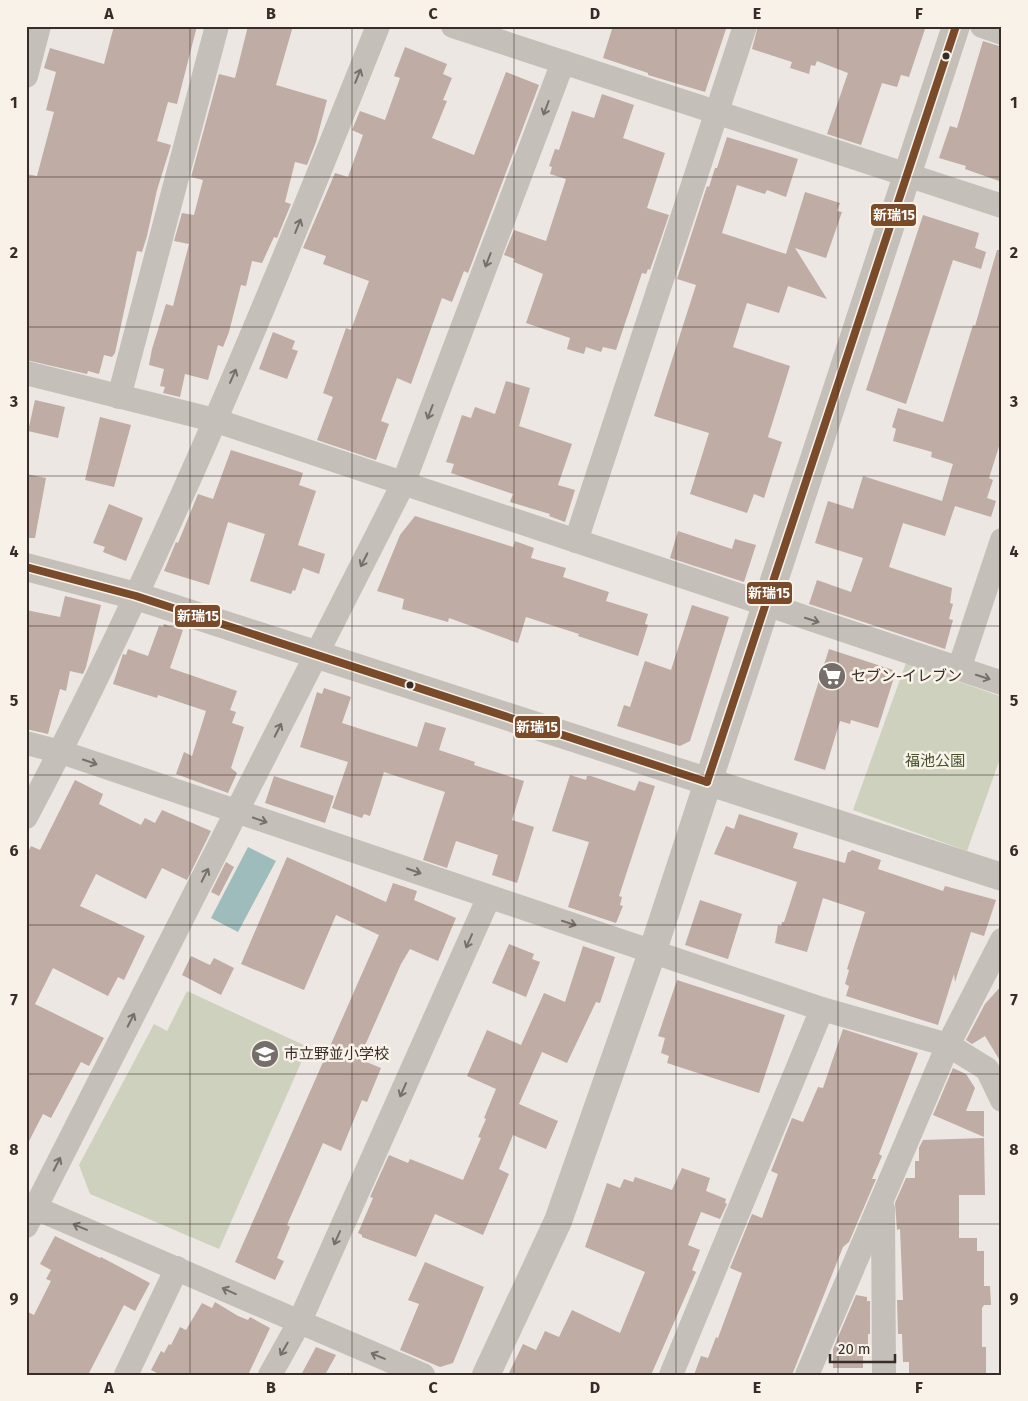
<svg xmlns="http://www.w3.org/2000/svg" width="1028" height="1401" viewBox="0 0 1028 1401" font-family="'Fira Sans','Noto Sans JP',sans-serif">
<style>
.green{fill:#cdd1bd}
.water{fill:#9fbcbc}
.building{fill:#bfaca4}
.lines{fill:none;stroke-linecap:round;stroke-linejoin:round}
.minor{stroke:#c5bfba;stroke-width:24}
.tertiary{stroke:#c5bfba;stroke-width:28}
.bus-1-casing{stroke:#f9f2e9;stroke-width:11}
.bus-1{stroke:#7a4b2a;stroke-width:8}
.oneway{stroke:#766f6a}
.grid{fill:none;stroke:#362d29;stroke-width:1;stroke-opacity:0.55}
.bus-dot{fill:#362d29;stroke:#f9f2e9;stroke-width:2}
.labels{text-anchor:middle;stroke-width:5;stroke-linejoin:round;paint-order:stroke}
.poi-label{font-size:15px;fill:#362d29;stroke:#f9f2e9;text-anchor:start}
.park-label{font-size:15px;fill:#45532e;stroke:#f9f2e9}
.line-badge{stroke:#f9f2e9;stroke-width:2}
.badge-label{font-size:14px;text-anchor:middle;font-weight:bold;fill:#fff}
.neatline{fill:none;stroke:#362d29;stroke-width:2}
.grid-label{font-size:16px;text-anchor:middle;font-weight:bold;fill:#362d29}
</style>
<rect width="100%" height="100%" fill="#ece7e2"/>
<!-- green -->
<g class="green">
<polygon points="906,663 1002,697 1002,753 967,851 853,810"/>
<polygon points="187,991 308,1047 219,1249 90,1194 79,1165 154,1024 167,1031"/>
</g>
<!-- water -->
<polygon class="water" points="248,847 276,861 238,932 211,918"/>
<!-- building -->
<g class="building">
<polygon points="114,26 197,26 177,104 168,102 157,141 171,145 157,190 147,236 142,252 137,251 115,353 112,357 104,355 99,374 88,371 87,374 26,360 26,174 37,176 54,112 46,110 56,72 44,68 50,48 104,64"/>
<polygon points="248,26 293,26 276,85 327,100 316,142 307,165 295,162 285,202 291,204 277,238 274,237 262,263 252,261 246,286 241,285 229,332 223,347 218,345 208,380 185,374 180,397 163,393 165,387 160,386 164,369 149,365 152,349 166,304 173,306 189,244 174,241 182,213 194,215 203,180 191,177 219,74 235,78"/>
<polygon points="613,26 727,26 705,92 648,75 648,73 603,58"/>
<polygon points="758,26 926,26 909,77 901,75 897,87 882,83 861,145 827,134 848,73 817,61 815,66 811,65 809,74 790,68 792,62 752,49"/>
<polygon points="983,41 1002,47 1002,182 965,169 966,166 939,158 950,126 957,128"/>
<polygon points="405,47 447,64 443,74 452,78 443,100 447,101 432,138 474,155 506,72 539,85 468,273 464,271 452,302 442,298 411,384 397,378 381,421 389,424 376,460 317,440 333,397 323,393 346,328 351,330 369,281 323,264 326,256 303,248 335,173 348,177 363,135 352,130 360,111 385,120 400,78 394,76"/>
<polygon points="602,94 634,105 623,138 665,153 647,208 669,215 650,270 648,269 646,274 642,273 616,350 603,347 601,352 586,347 584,354 567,349 570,338 526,323 543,274 514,262 515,259 504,255 514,230 546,241 566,179 550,174 552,167 549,166 555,149 559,150 572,111 594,118"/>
<polygon points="727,137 798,159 786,197 767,190 765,194 737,185 722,233 786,254 805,192 840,203 837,211 842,212 826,258 795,248 827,299 788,286 779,313 747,303 733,347 790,366 768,437 782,442 764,498 754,494 747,513 690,494 709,433 654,416 696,285 677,279 707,186 709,187 715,168 717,168"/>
<polygon points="923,215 979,233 975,248 986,252 981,269 953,260 906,404 866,390"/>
<polygon points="997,250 1002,250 1002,437 989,478 993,480 987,498 996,501 991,517 955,506 945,536 903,523 889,567 952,588 950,603 953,604 949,619 953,620 945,649 809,604 817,580 851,592 863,558 815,543 828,501 853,509 863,476 942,501 953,464 931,457 932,452 893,441 896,429 892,427 898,408 943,422 973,325 975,326"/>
<polygon points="273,332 295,341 292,349 298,351 287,379 259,369"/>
<polygon points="506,381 530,388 519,426 572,444 558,485 575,490 565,522 549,516 550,514 510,502 513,494 451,473 454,464 446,462 462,415 471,418 475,407 495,414"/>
<polygon points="35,400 65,407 58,438 28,431"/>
<polygon points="100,417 131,425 114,487 85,480"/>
<polygon points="231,450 303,473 299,485 316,491 298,545 325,554 319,574 303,568 295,591 293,590 291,594 250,581 265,534 228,522 209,585 164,571 176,542 178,543 198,494 213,499"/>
<polygon points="26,474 46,478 35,538 26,538"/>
<polygon points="109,504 143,518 126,561 103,552 105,547 93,543"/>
<polygon points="415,516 513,547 515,541 534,548 531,558 566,568 563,577 609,592 606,601 648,614 645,624 648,625 638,656 578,636 579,634 526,617 518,643 449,618 448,622 402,609 404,599 377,591 400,535"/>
<polygon points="678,531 732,549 735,539 756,545 744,582 670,558"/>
<polygon points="65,596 101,605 86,667 83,674 70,671 66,691 60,689 48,734 26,729 26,610 60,617"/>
<polygon points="692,605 729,617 690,741 680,746 617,726 624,705 630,707 645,661 671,670"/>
<polygon points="164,624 183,630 170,668 237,691 230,710 236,712 232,723 244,727 231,768 237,773 228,793 176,774 184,752 192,756 206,711 158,695 157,698 113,684 123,654 126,655 128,649 148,656 159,626 163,627"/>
<polygon points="829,649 896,671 878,728 851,720 850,724 840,721 825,770 794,760"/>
<polygon points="324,688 351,697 342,723 417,747 425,722 446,728 439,750 475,762 474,765 524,781 512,820 534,827 517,883 492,875 498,855 456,841 447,868 423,860 445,792 384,772 370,816 364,814 362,818 332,808 348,762 300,747 317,692 322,694"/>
<polygon points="570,775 586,780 587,776 591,776 635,791 639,781 655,786 619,896 622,897 620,905 623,906 616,923 568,907 589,842 552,831"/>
<polygon points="274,776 334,796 325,823 265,803"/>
<polygon points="75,780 103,794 99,804 141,825 145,818 155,823 162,810 211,831 187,880 162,868 146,899 96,874 80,906 145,936 124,980 118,977 108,996 53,968 35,1004 104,1038 89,1066 81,1062 51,1118 43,1114 26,1147 26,856 31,846 40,850"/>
<polygon points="739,814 798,833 793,848 845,863 848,852 850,852 852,850 881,860 878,869 943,891 945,886 996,900 984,936 971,932 955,982 954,974 938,1025 846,996 849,986 845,984 849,970 847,969 865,912 823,898 807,952 775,943 778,925 781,926 782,922 784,922 797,882 714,854 726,826 734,829"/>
<polygon points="287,857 386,902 393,883 417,891 414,900 456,918 438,961 410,949 401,964 359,1059 381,1068 367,1102 362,1100 341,1151 323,1143 287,1225 290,1227 277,1258 284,1261 275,1280 235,1262 379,935 336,915 304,990 241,964"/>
<polygon points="226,862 234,867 219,896 211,892"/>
<polygon points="700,900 742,914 728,959 685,945"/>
<polygon points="509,944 534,954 532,959 540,962 526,997 492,983"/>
<polygon points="583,946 615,957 606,985 600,1003 596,1002 567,1063 542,1052 519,1104 558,1121 546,1149 513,1135 499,1169 509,1174 483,1235 435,1214 416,1257 362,1237 362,1235 358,1233 373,1198 370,1197 389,1155 408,1163 410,1159 463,1180 481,1138 478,1137 486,1119 484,1118 496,1089 467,1076 487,1030 521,1045 544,993 565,1002"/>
<polygon points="191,956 210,965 214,958 234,968 221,995 182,975"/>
<polygon points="677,980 785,1015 759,1093 667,1063 669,1056 661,1053 665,1038 658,1036"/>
<polygon points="1002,985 1002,1064 985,1036 972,1044 966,1040 985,1004"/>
<polygon points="843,1029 918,1053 879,1154 882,1156 872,1179 876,1179 849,1242 843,1247 792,1375 694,1375 701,1356 708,1358 716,1337 718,1338 742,1273 730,1268 752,1214 762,1218 778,1174 771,1171 792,1118 803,1122 818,1087 823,1088"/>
<polygon points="953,1068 966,1074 975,1088 966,1111 984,1111 984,1137 933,1115"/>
<polygon points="984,1138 985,1195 959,1195 959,1238 977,1238 977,1251 984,1251 984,1286 990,1286 991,1305 984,1305 982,1308 982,1347 986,1347 986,1375 909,1375 909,1362 903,1362 902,1334 898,1334 897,1300 903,1300 900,1229 897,1230 895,1203 906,1178 915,1178 915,1161 919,1161 919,1148 923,1140"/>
<polygon points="682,1168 710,1178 706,1191 726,1199 725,1203 727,1204 720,1219 701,1212 688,1245 700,1250 692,1270 696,1272 651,1375 508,1375 523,1344 536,1350 545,1331 559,1337 572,1310 620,1333 645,1272 585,1247 607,1183 620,1188 624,1179 633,1182 635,1177 672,1190"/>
<polygon points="55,1236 100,1258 101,1257 150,1283 135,1311 124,1305 88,1375 26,1375 26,1311 34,1315 51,1281 46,1279 51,1270 40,1264"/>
<polygon points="425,1262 484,1287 453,1363 440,1367 400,1350 419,1304 408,1300"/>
<polygon points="856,1295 867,1297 867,1301 870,1301 870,1334 868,1334 868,1347 863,1347 863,1368 833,1368 833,1349"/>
<polygon points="215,1302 238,1316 248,1320 250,1317 270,1328 248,1375 161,1375 151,1370 161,1351 164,1353 169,1344 171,1345 180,1327 186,1330 202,1303 212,1308"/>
<polygon points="316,1347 336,1355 325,1375 301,1375"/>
</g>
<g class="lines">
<!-- minor -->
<g class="minor">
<polyline points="453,26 1002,206"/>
<polyline points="982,26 1002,33"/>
<polyline points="26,76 39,26"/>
<polyline points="26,373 214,420 1002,683"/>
<polyline points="119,397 217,26"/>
<polyline points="576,541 745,26"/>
<polyline points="959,669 1002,540"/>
<polyline points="26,743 61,752 822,1009 671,1375"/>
<path d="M26 817C161 562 271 294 378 26"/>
<polyline points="822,1009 948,1045 987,1069 1002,1100"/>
<polyline points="26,1204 423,1375"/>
<polyline points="883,1209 884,1375"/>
<polyline points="26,1226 403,484 563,62"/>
<polyline points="126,1375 177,1268"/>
<polyline points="270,1375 299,1323 489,897"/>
<polyline points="807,1375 948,1045 1002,940"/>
</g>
<!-- tertiary -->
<g class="tertiary">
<polyline points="26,567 136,596 1002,877"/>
<polyline points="486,1375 558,1221 653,950 956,26"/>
</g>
<defs>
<g id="bus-1">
<polyline points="26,567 136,596 707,782"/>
<polyline points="707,782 956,26"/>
</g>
</defs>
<!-- bus-1 casing -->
<use href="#bus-1" class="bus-1-casing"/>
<!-- bus-1 -->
<use href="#bus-1" class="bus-1"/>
</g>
<!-- one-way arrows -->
<defs><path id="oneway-shaft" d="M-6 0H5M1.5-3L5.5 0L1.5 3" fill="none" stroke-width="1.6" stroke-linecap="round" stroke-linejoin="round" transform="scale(1.25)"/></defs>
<g class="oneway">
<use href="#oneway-shaft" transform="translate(358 76) rotate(-68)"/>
<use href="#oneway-shaft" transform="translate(546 108) rotate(111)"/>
<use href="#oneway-shaft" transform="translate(298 226) rotate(-68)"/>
<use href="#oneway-shaft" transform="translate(488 260) rotate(111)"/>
<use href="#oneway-shaft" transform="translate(233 376) rotate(-66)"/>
<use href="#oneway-shaft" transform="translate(430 412) rotate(111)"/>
<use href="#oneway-shaft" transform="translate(364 560) rotate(117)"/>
<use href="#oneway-shaft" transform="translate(812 620) rotate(18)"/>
<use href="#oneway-shaft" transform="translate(983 677) rotate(18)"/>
<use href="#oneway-shaft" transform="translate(278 730) rotate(-63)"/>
<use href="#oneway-shaft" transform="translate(90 762) rotate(19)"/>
<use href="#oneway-shaft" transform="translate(260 820) rotate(19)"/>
<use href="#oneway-shaft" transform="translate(414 871) rotate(19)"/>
<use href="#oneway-shaft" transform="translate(205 875) rotate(-63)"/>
<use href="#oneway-shaft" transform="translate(569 923) rotate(18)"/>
<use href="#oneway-shaft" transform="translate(469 941) rotate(114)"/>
<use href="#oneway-shaft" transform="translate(131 1020) rotate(-63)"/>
<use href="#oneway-shaft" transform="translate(403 1090) rotate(114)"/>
<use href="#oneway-shaft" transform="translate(57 1164) rotate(-63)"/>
<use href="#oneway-shaft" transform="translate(80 1227) rotate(-157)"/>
<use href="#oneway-shaft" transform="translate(337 1238) rotate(114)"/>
<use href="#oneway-shaft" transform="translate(229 1291) rotate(-156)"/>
<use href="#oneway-shaft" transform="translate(284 1349) rotate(120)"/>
<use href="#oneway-shaft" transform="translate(378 1356) rotate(-157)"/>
</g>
<!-- grid -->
<path class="grid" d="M190 26V1375M352 26V1375M514 26V1375M676 26V1375M838 26V1375M26 177H1002M26 327H1002M26 476H1002M26 626H1002M26 775H1002M26 925H1002M26 1074H1002M26 1224H1002"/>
<!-- icons -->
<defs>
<symbol id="supermarket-disc" viewBox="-11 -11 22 22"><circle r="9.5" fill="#766e6a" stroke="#f9f2e9"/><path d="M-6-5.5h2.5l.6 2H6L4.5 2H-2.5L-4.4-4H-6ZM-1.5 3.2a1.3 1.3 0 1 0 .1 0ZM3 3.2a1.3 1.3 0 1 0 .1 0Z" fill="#fff"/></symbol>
<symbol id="school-disc" viewBox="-11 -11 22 22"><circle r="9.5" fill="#766e6a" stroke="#f9f2e9"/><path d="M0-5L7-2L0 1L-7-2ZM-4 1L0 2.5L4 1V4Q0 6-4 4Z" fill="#fff"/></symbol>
</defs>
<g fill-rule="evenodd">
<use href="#supermarket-disc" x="816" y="660" width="32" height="32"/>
<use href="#school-disc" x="249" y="1038" width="32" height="32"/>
</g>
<!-- markers -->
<g class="bus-dot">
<circle cx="946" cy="56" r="4.5"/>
<circle cx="410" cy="685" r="4.5"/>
</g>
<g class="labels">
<!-- poi labels -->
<g class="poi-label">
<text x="851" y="681">セブン-イレブン</text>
<text x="284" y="1059">市立野並小学校</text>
</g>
<!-- park labels -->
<g class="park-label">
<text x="935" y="766">福池公園</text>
</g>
</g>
<g class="line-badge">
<rect x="870" y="203" width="47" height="24" rx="5" fill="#7a4b2a"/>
<rect x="746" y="581" width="47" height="24" rx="5" fill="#7a4b2a"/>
<rect x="174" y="604" width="47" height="24" rx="5" fill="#7a4b2a"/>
<rect x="514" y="715" width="47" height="24" rx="5" fill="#7a4b2a"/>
</g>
<g class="badge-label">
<text x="894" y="220">新瑞15</text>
<text x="769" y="598">新瑞15</text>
<text x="198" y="621">新瑞15</text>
<text x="537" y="732">新瑞15</text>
</g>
<!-- border -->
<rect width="1028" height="1401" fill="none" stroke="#f9f2e9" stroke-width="55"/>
<!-- scale -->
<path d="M830 1354v8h65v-8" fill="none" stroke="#362d29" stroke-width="2.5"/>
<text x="838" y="1354" font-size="15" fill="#362d29" stroke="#f9f2e9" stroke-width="4" paint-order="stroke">20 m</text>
<rect x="28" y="28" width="972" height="1346" class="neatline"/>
<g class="grid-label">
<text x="109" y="19">A</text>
<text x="271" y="19">B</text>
<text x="433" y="19">C</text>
<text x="595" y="19">D</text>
<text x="757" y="19">E</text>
<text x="919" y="19">F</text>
<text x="14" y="108">1</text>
<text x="1014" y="108">1</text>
<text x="14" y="258">2</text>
<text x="1014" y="258">2</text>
<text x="14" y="407">3</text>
<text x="1014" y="407">3</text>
<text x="14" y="557">4</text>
<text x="1014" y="557">4</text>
<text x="14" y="706">5</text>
<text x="1014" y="706">5</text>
<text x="14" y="856">6</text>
<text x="1014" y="856">6</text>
<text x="14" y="1005">7</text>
<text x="1014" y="1005">7</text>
<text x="14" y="1155">8</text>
<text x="1014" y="1155">8</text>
<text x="14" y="1304">9</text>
<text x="1014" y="1304">9</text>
<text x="109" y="1393">A</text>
<text x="271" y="1393">B</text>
<text x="433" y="1393">C</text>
<text x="595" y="1393">D</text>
<text x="757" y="1393">E</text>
<text x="919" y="1393">F</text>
</g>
</svg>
